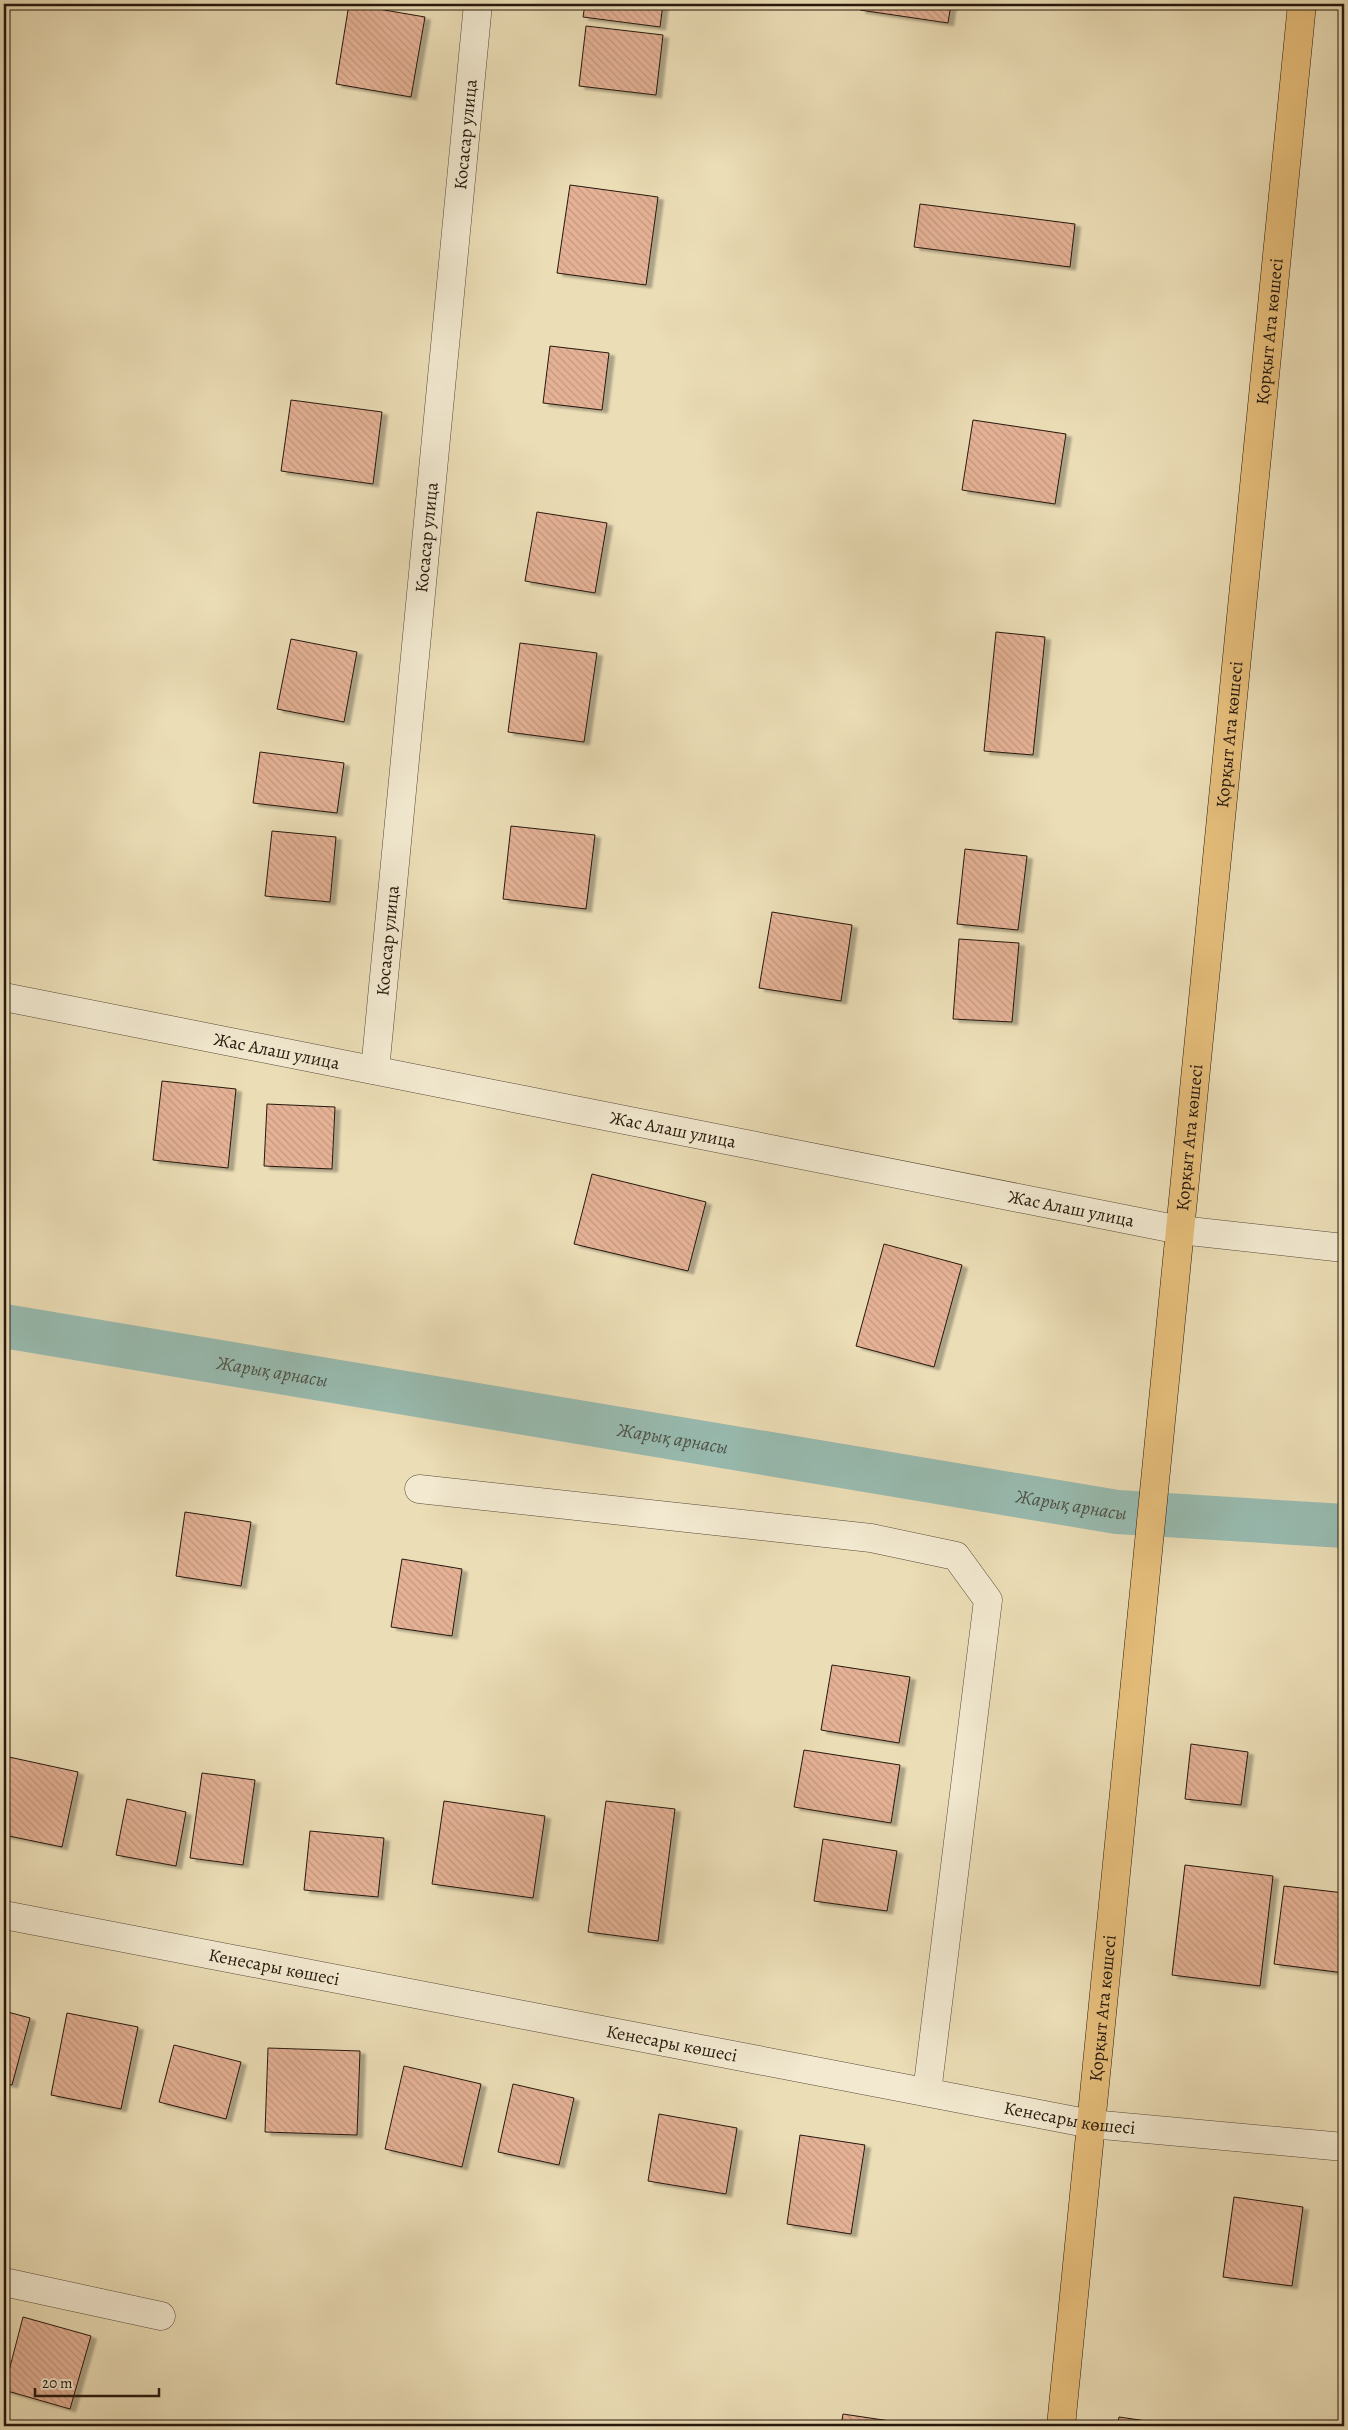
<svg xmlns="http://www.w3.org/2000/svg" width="1348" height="2430" viewBox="0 0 1348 2430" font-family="Alegreya,serif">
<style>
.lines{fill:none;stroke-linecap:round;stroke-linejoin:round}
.canal{stroke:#98bbb0;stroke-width:44}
.building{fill:url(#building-back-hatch);stroke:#26180d;filter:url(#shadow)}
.minor-casing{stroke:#574937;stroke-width:29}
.major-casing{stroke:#26180d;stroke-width:29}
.minor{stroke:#f2e9d0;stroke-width:28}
.major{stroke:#e6be7b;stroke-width:28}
.labels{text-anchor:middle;stroke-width:4;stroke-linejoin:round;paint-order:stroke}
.street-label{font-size:18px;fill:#26180d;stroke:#f2e9d0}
.water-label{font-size:19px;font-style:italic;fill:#4e5146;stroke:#f2e9d0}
</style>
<defs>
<pattern id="building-back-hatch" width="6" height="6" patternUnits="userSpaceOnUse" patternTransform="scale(1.25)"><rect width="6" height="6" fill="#e5b296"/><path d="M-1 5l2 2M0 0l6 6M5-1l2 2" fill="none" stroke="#c49880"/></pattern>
<filter id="shadow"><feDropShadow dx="5.5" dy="3" stdDeviation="1" flood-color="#0004"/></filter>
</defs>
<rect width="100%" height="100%" fill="#ebddb6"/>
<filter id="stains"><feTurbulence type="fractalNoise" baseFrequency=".004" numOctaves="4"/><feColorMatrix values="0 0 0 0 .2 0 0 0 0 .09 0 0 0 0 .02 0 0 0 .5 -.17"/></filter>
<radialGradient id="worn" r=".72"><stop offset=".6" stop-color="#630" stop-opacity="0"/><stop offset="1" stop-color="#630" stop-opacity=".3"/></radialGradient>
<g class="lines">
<!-- canal -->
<path class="canal" id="s1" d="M4 1326 1117 1512 1344 1526"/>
</g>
<!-- building -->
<g class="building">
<polygon points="349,4 425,17 411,97 336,84"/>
<polygon points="585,4 663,4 660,27 583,17"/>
<polygon points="861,4 951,4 948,23 860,10"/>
<polygon points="586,26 663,35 656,95 579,86"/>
<polygon points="570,185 658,197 646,285 557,273"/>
<polygon points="920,204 1075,224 1070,267 914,247"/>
<polygon points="550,346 609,353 602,410 543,403"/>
<polygon points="291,400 382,412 373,484 281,471"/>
<polygon points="973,420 1066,434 1055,504 962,490"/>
<polygon points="537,512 607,523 595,593 525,581"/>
<polygon points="996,632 1045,637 1033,755 984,751"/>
<polygon points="291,639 357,652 344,722 277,709"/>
<polygon points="520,643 597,653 584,742 508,732"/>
<polygon points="260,752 344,763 337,813 253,803"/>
<polygon points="511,826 595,835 586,909 503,899"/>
<polygon points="272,831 336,837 330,902 265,896"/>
<polygon points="965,849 1027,856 1018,930 957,924"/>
<polygon points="772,912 852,925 841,1001 759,988"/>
<polygon points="959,939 1019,943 1012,1022 953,1019"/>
<polygon points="162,1081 236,1089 228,1168 153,1160"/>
<polygon points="267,1104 335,1107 332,1169 264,1166"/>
<polygon points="592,1174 706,1202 688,1271 574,1244"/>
<polygon points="884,1244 962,1265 934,1367 856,1346"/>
<polygon points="185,1512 251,1522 241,1586 176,1576"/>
<polygon points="402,1559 462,1569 452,1636 391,1627"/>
<polygon points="832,1665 910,1677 899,1743 821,1730"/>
<polygon points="1191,1744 1248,1752 1241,1805 1185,1799"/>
<polygon points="804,1750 900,1765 891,1823 794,1807"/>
<polygon points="9,1757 78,1772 62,1847 4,1835 4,1783"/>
<polygon points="202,1773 255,1780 243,1865 190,1858"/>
<polygon points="127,1799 186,1812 176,1866 116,1855"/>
<polygon points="444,1801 545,1816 533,1898 432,1884"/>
<polygon points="606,1801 675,1809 658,1941 588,1932"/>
<polygon points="310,1831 384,1838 378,1897 304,1890"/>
<polygon points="823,1839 897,1851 887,1911 814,1901"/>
<polygon points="1185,1865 1273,1876 1260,1986 1172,1975"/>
<polygon points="1284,1886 1344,1893 1344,1973 1274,1964"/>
<polygon points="4,2011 30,2018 12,2085 4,2083"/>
<polygon points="67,2013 138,2027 121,2109 51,2095"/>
<polygon points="174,2045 241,2062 226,2119 159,2102"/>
<polygon points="268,2048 360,2051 357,2135 265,2132"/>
<polygon points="404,2066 481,2084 462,2167 385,2149"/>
<polygon points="513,2084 574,2098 559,2165 498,2152"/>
<polygon points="659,2114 737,2128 726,2194 648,2181"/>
<polygon points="800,2135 865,2145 851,2234 787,2224"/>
<polygon points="1234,2197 1303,2207 1292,2286 1223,2277"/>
<polygon points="23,2317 91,2336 70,2409 4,2390"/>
<polygon points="843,2414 890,2421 889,2426 841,2426"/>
<polygon points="1119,2417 1175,2425 1175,2426 1117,2426"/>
</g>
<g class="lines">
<defs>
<g id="minor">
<path id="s2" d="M4 997 1180 1230 1344 1248"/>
<path id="s3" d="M375 1070 478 4"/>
<polyline points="419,1489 871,1538 956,1556 988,1600 927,2092"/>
<path id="s4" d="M4 1915 1091 2124 1344 2147"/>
<polyline points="4,2282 161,2316"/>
</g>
<g id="major">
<path id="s5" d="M1061 2426 1302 4"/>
</g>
</defs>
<!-- minor casing -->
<use href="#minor" class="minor-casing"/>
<!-- major casing -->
<use href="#major" class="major-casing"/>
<!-- minor -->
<use href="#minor" class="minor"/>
<!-- major -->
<use href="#major" class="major"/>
</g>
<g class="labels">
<!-- street labels -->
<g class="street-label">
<text dy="6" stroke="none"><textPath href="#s3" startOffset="940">Косасар улица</textPath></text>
<text dy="6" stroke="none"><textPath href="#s5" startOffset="2105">Қорқыт Ата көшесі</textPath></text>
<text dy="6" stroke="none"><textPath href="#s3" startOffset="535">Косасар улица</textPath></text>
<text dy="6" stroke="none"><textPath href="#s5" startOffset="1700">Қорқыт Ата көшесі</textPath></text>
<text dy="6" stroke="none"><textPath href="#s3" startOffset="130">Косасар улица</textPath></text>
<text dy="6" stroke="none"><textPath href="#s2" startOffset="278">Жас Алаш улица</textPath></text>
<text dy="6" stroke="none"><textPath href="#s2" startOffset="682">Жас Алаш улица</textPath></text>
<text dy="6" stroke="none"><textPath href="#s5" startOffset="1295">Қорқыт Ата көшесі</textPath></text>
<text dy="6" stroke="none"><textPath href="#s2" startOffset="1088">Жас Алаш улица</textPath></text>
<text dy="6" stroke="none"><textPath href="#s4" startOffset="275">Кенесары көшесі</textPath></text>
<text dy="6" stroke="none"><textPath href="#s5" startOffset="420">Қорқыт Ата көшесі</textPath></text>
<text dy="6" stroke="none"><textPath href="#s4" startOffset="680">Кенесары көшесі</textPath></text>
<text dy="6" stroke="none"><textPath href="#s4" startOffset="1085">Кенесары көшесі</textPath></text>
</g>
<!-- water labels -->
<g class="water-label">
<text dy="7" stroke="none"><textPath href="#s1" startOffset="272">Жарық арнасы</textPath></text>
<text dy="7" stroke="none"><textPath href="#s1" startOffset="678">Жарық арнасы</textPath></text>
<text dy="7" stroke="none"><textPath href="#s1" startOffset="1082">Жарық арнасы</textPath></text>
</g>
</g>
<!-- margin -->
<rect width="1348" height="2430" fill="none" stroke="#ebddb6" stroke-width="20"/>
<rect x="5" y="5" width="1338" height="2420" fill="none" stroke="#26180d" stroke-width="2.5"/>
<rect x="10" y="10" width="1328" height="2410" fill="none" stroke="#26180d"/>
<!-- scale -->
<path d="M35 2388v8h124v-8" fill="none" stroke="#26180d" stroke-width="2.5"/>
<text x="42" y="2388" font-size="15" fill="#26180d" stroke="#f2e9d0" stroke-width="4" paint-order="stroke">20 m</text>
<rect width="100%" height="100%" filter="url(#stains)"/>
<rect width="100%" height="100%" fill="url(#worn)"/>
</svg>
